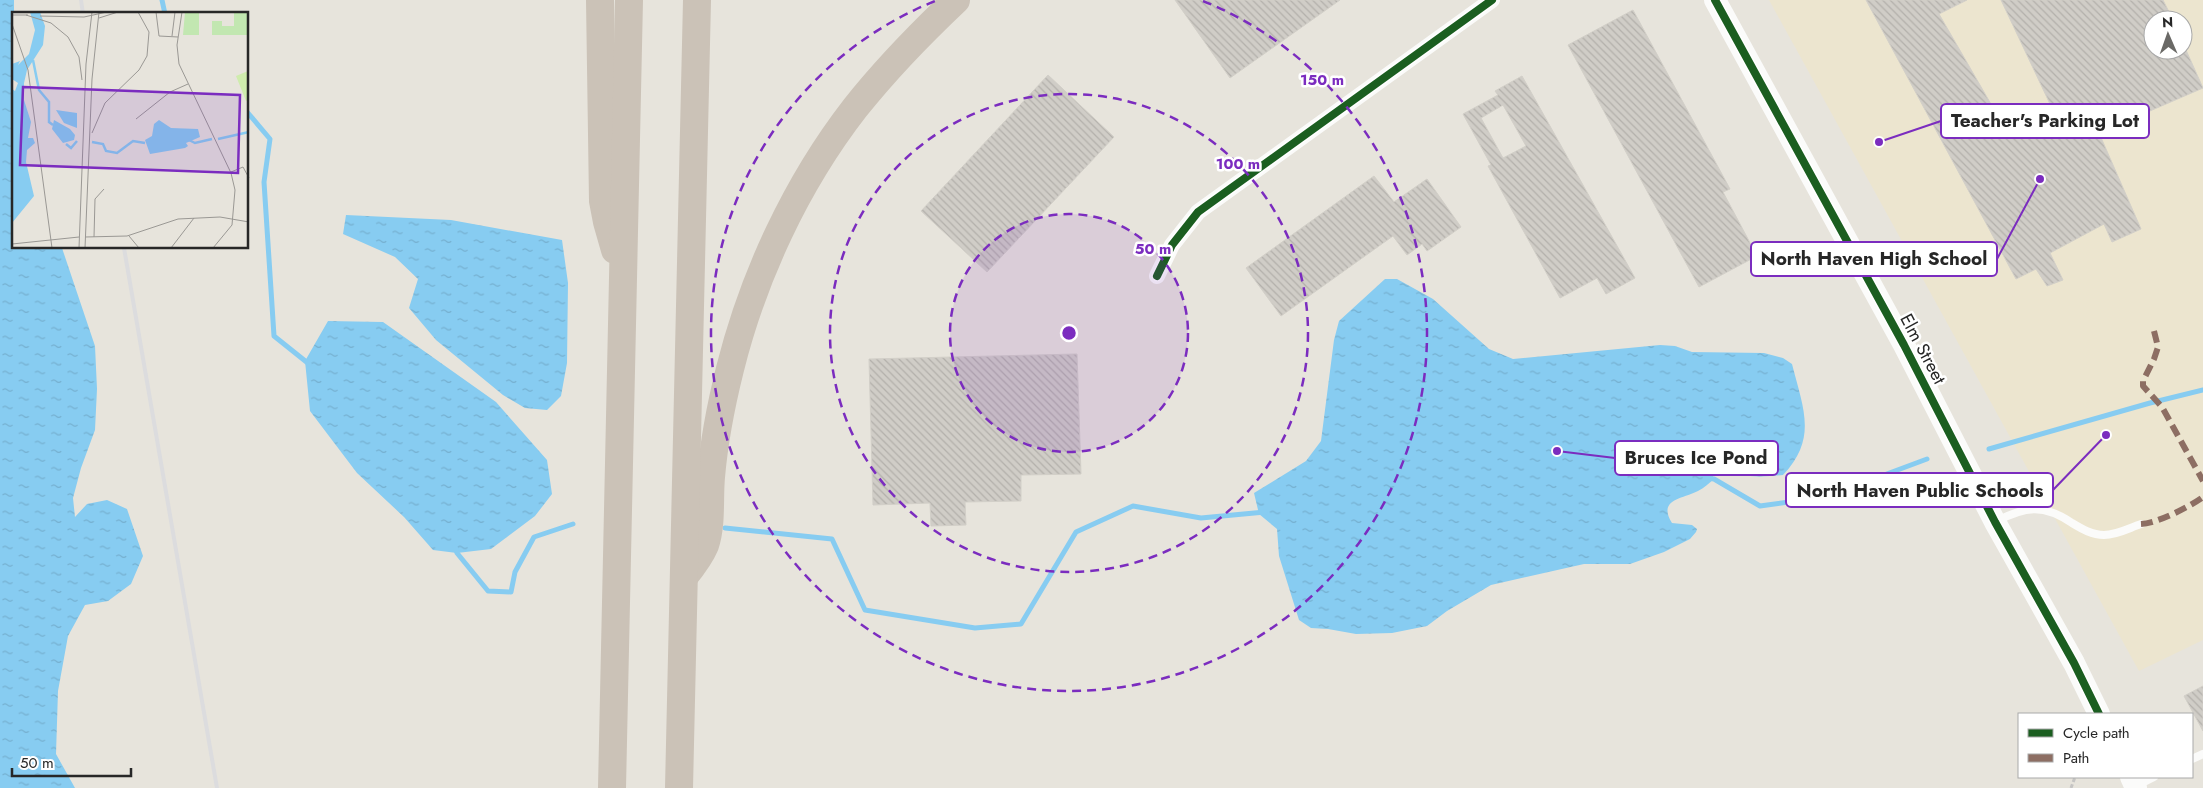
<svg xmlns="http://www.w3.org/2000/svg" width="2203" height="788" viewBox="0 0 2203 788" font-family="Jost,sans-serif">
<style>
.education{fill:#ece5cf;fill-rule:evenodd}
.water{fill:url(#water-ripples)}
.lines{fill:none;stroke-linecap:round;stroke-linejoin:round}
.stream{stroke:#87ccf1;stroke-width:5}
.building{fill:url(#building-back-hatch);stroke:#d2cfc8;fill-rule:evenodd}
.path{stroke:#c5c4c3;stroke-width:3;stroke-dasharray:4 2.5;stroke-linecap:butt}
.lane{stroke:#fbfbfa;stroke-width:8}
.street{stroke:#fbfbfa;stroke-width:16}
.secondary{stroke:#fbfbfa;stroke-width:22}
.highway{stroke:#cbc2b7;stroke-width:28}
.rail{stroke:#dcdcde;stroke-width:4}
.quiet{stroke:#8d6e63;stroke-width:6;stroke-dasharray:12 6;stroke-linecap:butt}
.cycleway-casing{stroke:#fff;stroke-width:11}
.cycleway{stroke:#1b5e20;stroke-width:8}
.ring{fill:none;stroke:#7b2cbf;stroke-width:2.5;stroke-dasharray:9 6}
.labels{text-anchor:middle;stroke-width:5;stroke-linejoin:round;paint-order:stroke}
.street-label{font-size:18px;fill:#272727;stroke:#fff}
.inset-river{fill:none;stroke:#87ccf1;stroke-width:2.5}
.inset-road{fill:none;stroke:#9a9894;stroke-width:1}
.view{fill:#7b2cbf;fill-opacity:0.15;stroke:#7b2cbf;stroke-width:2.5}
.inset-edge{fill:none;stroke:#272727;stroke-width:2.5}
.centre{fill:#7b2cbf;stroke:#fff;stroke-width:2.5}
.ring-label{font-size:15px;text-anchor:middle;font-weight:bold;fill:#7b2cbf;stroke:#fff;stroke-width:5;stroke-linejoin:round;paint-order:stroke}
.leader{fill:none;stroke:#7b2cbf;stroke-width:2}
.callout-dot{fill:#7b2cbf;stroke:#fff;stroke-width:2}
.callout{fill:#fff;stroke:#7b2cbf;stroke-width:2}
.callout-label{font-size:19px;text-anchor:middle;font-weight:bold;fill:#272727}
</style>
<defs>
<pattern id="water-ripples" width="26" height="14" patternUnits="userSpaceOnUse" patternTransform="scale(1.25)"><rect width="26" height="14" fill="#87ccf1"/><path d="M2 4q2-2 4 0t4 0M15 11q2-2 4 0t4 0" fill="none" stroke="#75afcf"/></pattern>
<pattern id="building-back-hatch" width="6" height="6" patternUnits="userSpaceOnUse" patternTransform="scale(1.25)"><rect width="6" height="6" fill="#d0cdc7"/><path d="M-1 5l2 2M0 0l6 6M5-1l2 2" fill="none" stroke="#b3b0ab"/></pattern>
</defs>
<rect width="100%" height="100%" fill="#e7e4dc"/>
<!-- education -->
<path class="education" d="M1769 0H2203V640L2139 671ZM2153 20H2183V50H2153Z"/>
<!-- water -->
<g class="water">
<polygon points="0,0 14,0 14,248 62,248 95,346 97,389 95,430 81,468 73,498 75,517 87,504 107,500 127,509 143,556 131,584 108,601 85,605 68,636 58,691 56,754 75,788 0,788"/>
<polygon points="346,215 451,220 562,240 568,283 567,363 561,396 547,410 525,408 503,395 436,340 409,308 418,279 395,257 343,234"/>
<path d="M1385 279H1397L1433 299 1489 349 1513 359 1660 345 1675 346 1692 352 1764 353 1783 358 1792 364C1803 408 1818 438 1783 475 1772 476 1761 477 1750 476 1738 474 1728 466 1716 467L1711 472 1714 479C1709 483 1704 488 1698 491 1683 499 1657 499 1672 523L1692 525 1697 529 1696 532 1690 539 1664 552 1630 564H1584L1491 585 1447 611 1427 626 1392 633 1356 634 1328 629 1311 628 1299 620 1279 556 1277 529 1259 514 1254 493 1306 461 1321 441 1334 340 1339 321Z"/>
<polygon points="328,321 383,322 496,402 547,460 552,494 535,516 491,549 457,553 433,550 404,517 357,473 310,411 305,361"/>
</g>
<g class="lines">
<!-- stream -->
<g class="stream">
<polyline points="162,0 165,14"/>
<polyline points="248,113 270,139 264,182 274,336 309,364"/>
<polyline points="1989,449 2150,403 2203,390"/>
<polyline points="1707,478 1714,479 1760,506 1825,497 1927,459"/>
<polyline points="725,528 832,539 865,610 975,628 1021,624 1076,532 1133,506 1201,518 1265,512"/>
<polyline points="455,547 457,553 488,591 511,592 515,572 534,537 573,524"/>
</g>
</g>
<!-- building -->
<g class="building">
<polygon points="1175,0 1340,0 1230,78"/>
<polygon points="1866,0 1967,0 1939,14 2003,125 2050,104 2001,0 2163,0 2173,20 2153,20 2153,50 2186,50 2203,88 2099,133 2141,229 2112,242 2104,224 2050,253 2063,280 2047,286 2036,269 2016,279"/>
<polygon points="1633,10 1730,189 1723,192 1757,256 1699,287 1568,45"/>
<polygon points="1048,75 1114,137 987,272 921,211"/>
<path d="M1522 76 1635 278 1606 294 1597 278 1560 298 1488 166 1491 165 1463 114 1498 95 1495 91ZM1503 105 1526 146 1503 158 1481 118Z"/>
<polygon points="1374,176 1394,202 1427,179 1461,227 1427,251 1422,244 1407,255 1393,236 1281,316 1246,268"/>
<polygon points="1077,354 1081,474 1021,475 1021,501 965,502 966,525 931,526 930,503 873,505 869,359"/>
<polygon points="2203,686 2203,731 2184,696"/>
</g>
<g class="lines">
<!-- path -->
<polyline class="path" points="2071,788 2075,777"/>
<!-- lane -->
<g class="lane">
<path d="M1997 521C2026 506 2044 504 2072 523 2082 529 2092 535 2104 535 2117 535 2129 528 2141 524"/>
<polyline points="2192,759 2203,754"/>
<polyline points="2136,786 2154,777"/>
</g>
<!-- street -->
<polyline class="street" points="1157,276 1172,245 1198,212 1492,0"/>
<!-- secondary -->
<g class="secondary">
<polyline points="1715,0 1904,345 1995,522 2074,663 2099,714"/>
<polyline points="2131,777 2136,788"/>
</g>
<!-- highway -->
<g class="highway">
<polyline points="600,0 603,201 607,222 615,250"/>
<path d="M684 577C692 567 700 557 705 545 712 524 709 499 711 477 714 441 721 405 730 369 753 277 796 184 855 108 886 69 920 34 956 0"/>
<polyline points="612,788 629,0"/>
<polyline points="679,788 697,0"/>
</g>
<!-- rail -->
<g class="rail">
<polyline points="81,0 83,14"/>
<polyline points="124,248 217,788"/>
</g>
<!-- quiet -->
<g class="quiet">
<polyline points="2154,331 2158,347 2154,359 2143,381 2143,386 2162,407 2203,481"/>
<path d="M2141 524C2158 523 2189 507 2203 497"/>
</g>
<defs>
<g id="cycleway">
<polyline points="1715,0 1904,345 1995,522 2074,663 2099,714"/>
<polyline points="1157,276 1172,245 1198,212 1492,0"/>
</g>
</defs>
<!-- cycleway casing -->
<use href="#cycleway" class="cycleway-casing"/>
<!-- cycleway -->
<use href="#cycleway" class="cycleway"/>
</g>
<!-- distance rings -->
<circle cx="1069" cy="333" r="119" fill="#7b2cbf" fill-opacity=".12"/>
<g class="ring">
<circle cx="1069" cy="333" r="119"/>
<circle cx="1069" cy="333" r="239"/>
<path d="M1203 1A358 358 0 1 1 935 1"/>
</g>
<g class="labels">
<!-- street labels -->
<g class="street-label">
<text transform="translate(1923 349) rotate(62)" y="6">Elm Street</text>
</g>
</g>
<!-- overview -->
<g transform="translate(12 12)">
<rect width="236" height="236" fill="#e7e4dc"/>
<path d="M173 0H187V23H171ZM222 1H236V23H200V9H210V14H222Z" fill="#c2e7b1"/>
<path d="M236 59V88L234 89 224 64Z" fill="#cfecad"/>
<path d="M18 0H28L33 14 31 33 15 58 12 71V88L19 110 16 126H21L23 131 15 138 14 150 22 184 0 211V77L3 79 6 71 0 67V52L8 49 6 53 17 42 23 18ZM44 98 65 101V116L52 111ZM42 108 58 117 63 123 62 128 51 131 40 117ZM147 108 159 116 186 117 188 125 174 131 176 134 173 136 138 142 133 128 140 124 142 112Z" fill="#87ccf1"/>
<path class="inset-river" d="M21 48 27 78 37 90V110L41 113M206 127 237 120M177 128 183 131 200 127M80 130 91 132 94 139 105 141 121 129 133 131M54 132 59 136 65 129"/>
<path class="inset-road" d="M144 0 147 24 166 25M170 0 165 33 167 52 219 161 223 178 220 213 201 236M0 3H16M14 3 39 11 56 25 67 45 70 68M28 4 72 5 95 0M87 6 106 0M0 12 16 58 40 236M160 24 163 0M124 107 158 80 176 72M80 121 93 91 127 58 135 44 137 20 126 0M219 160 231 155 237 166M117 224 127 236M73 225 115 224 166 207 208 205 237 210M82 225 83 187 92 177M0 232 67 225M67 236 74 52 80 0M73 236 80 67 87 0M159 236 182 206"/>
<path class="view" d="M11 75 228 83 226 161 8 153Z"/>
<rect width="236" height="236" class="inset-edge"/>
</g>
<circle cx="1069" cy="333" r="8" class="centre"/>
<g class="ring-label">
<text x="1322" y="85">150 m</text>
<text x="1238" y="169">100 m</text>
<text x="1153" y="254">50 m</text>
</g>
<!-- callouts -->
<path class="leader" d="M1879 142L1941 121M2040 179L1997 259M1557 451L1615 458M2106 435L2053 490"/>
<g class="callout-dot">
<circle cx="1879" cy="142" r="5"/>
<circle cx="2040" cy="179" r="5"/>
<circle cx="1557" cy="451" r="5"/>
<circle cx="2106" cy="435" r="5"/>
</g>
<g class="callout">
<rect x="1941" y="104" width="208" height="34" rx="5"/>
<rect x="1751" y="242" width="246" height="34" rx="5"/>
<rect x="1615" y="441" width="163" height="34" rx="5"/>
<rect x="1786" y="473" width="267" height="34" rx="5"/>
</g>
<g class="callout-label">
<text x="2045" y="127">Teacher's Parking Lot</text>
<text x="1874" y="265">North Haven High School</text>
<text x="1696" y="464">Bruces Ice Pond</text>
<text x="1920" y="497">North Haven Public Schools</text>
</g>
<!-- legend -->
<rect x="2018" y="713" width="175" height="65" fill="#ffffff" stroke="#a9a9a9"/>
<rect x="2028" y="729" width="25" height="8" fill="#1b5e20" stroke="#a9a9a9"/>
<text x="2063" y="738" font-size="15" fill="#272727">Cycle path</text>
<rect x="2028" y="754" width="25" height="8" fill="#8d6e63" stroke="#a9a9a9"/>
<text x="2063" y="763" font-size="15" fill="#272727">Path</text>
<!-- north arrow -->
<g transform="translate(2168 35) rotate(358)"><circle r="24" fill="#ffffff" stroke="#a9a9a9"/>
<path d="M0-4L9 19L0 12L-9 19Z" fill="#6a6966"/>
<text y="-8" font-size="14" font-weight="bold" text-anchor="middle" fill="#272727">N</text>
</g>
<!-- scale -->
<path d="M12 768v8h119v-8" fill="none" stroke="#272727" stroke-width="2.5"/>
<text x="20" y="768" font-size="15" fill="#272727" stroke="#ffffff" stroke-width="4" paint-order="stroke">50 m</text>
</svg>
